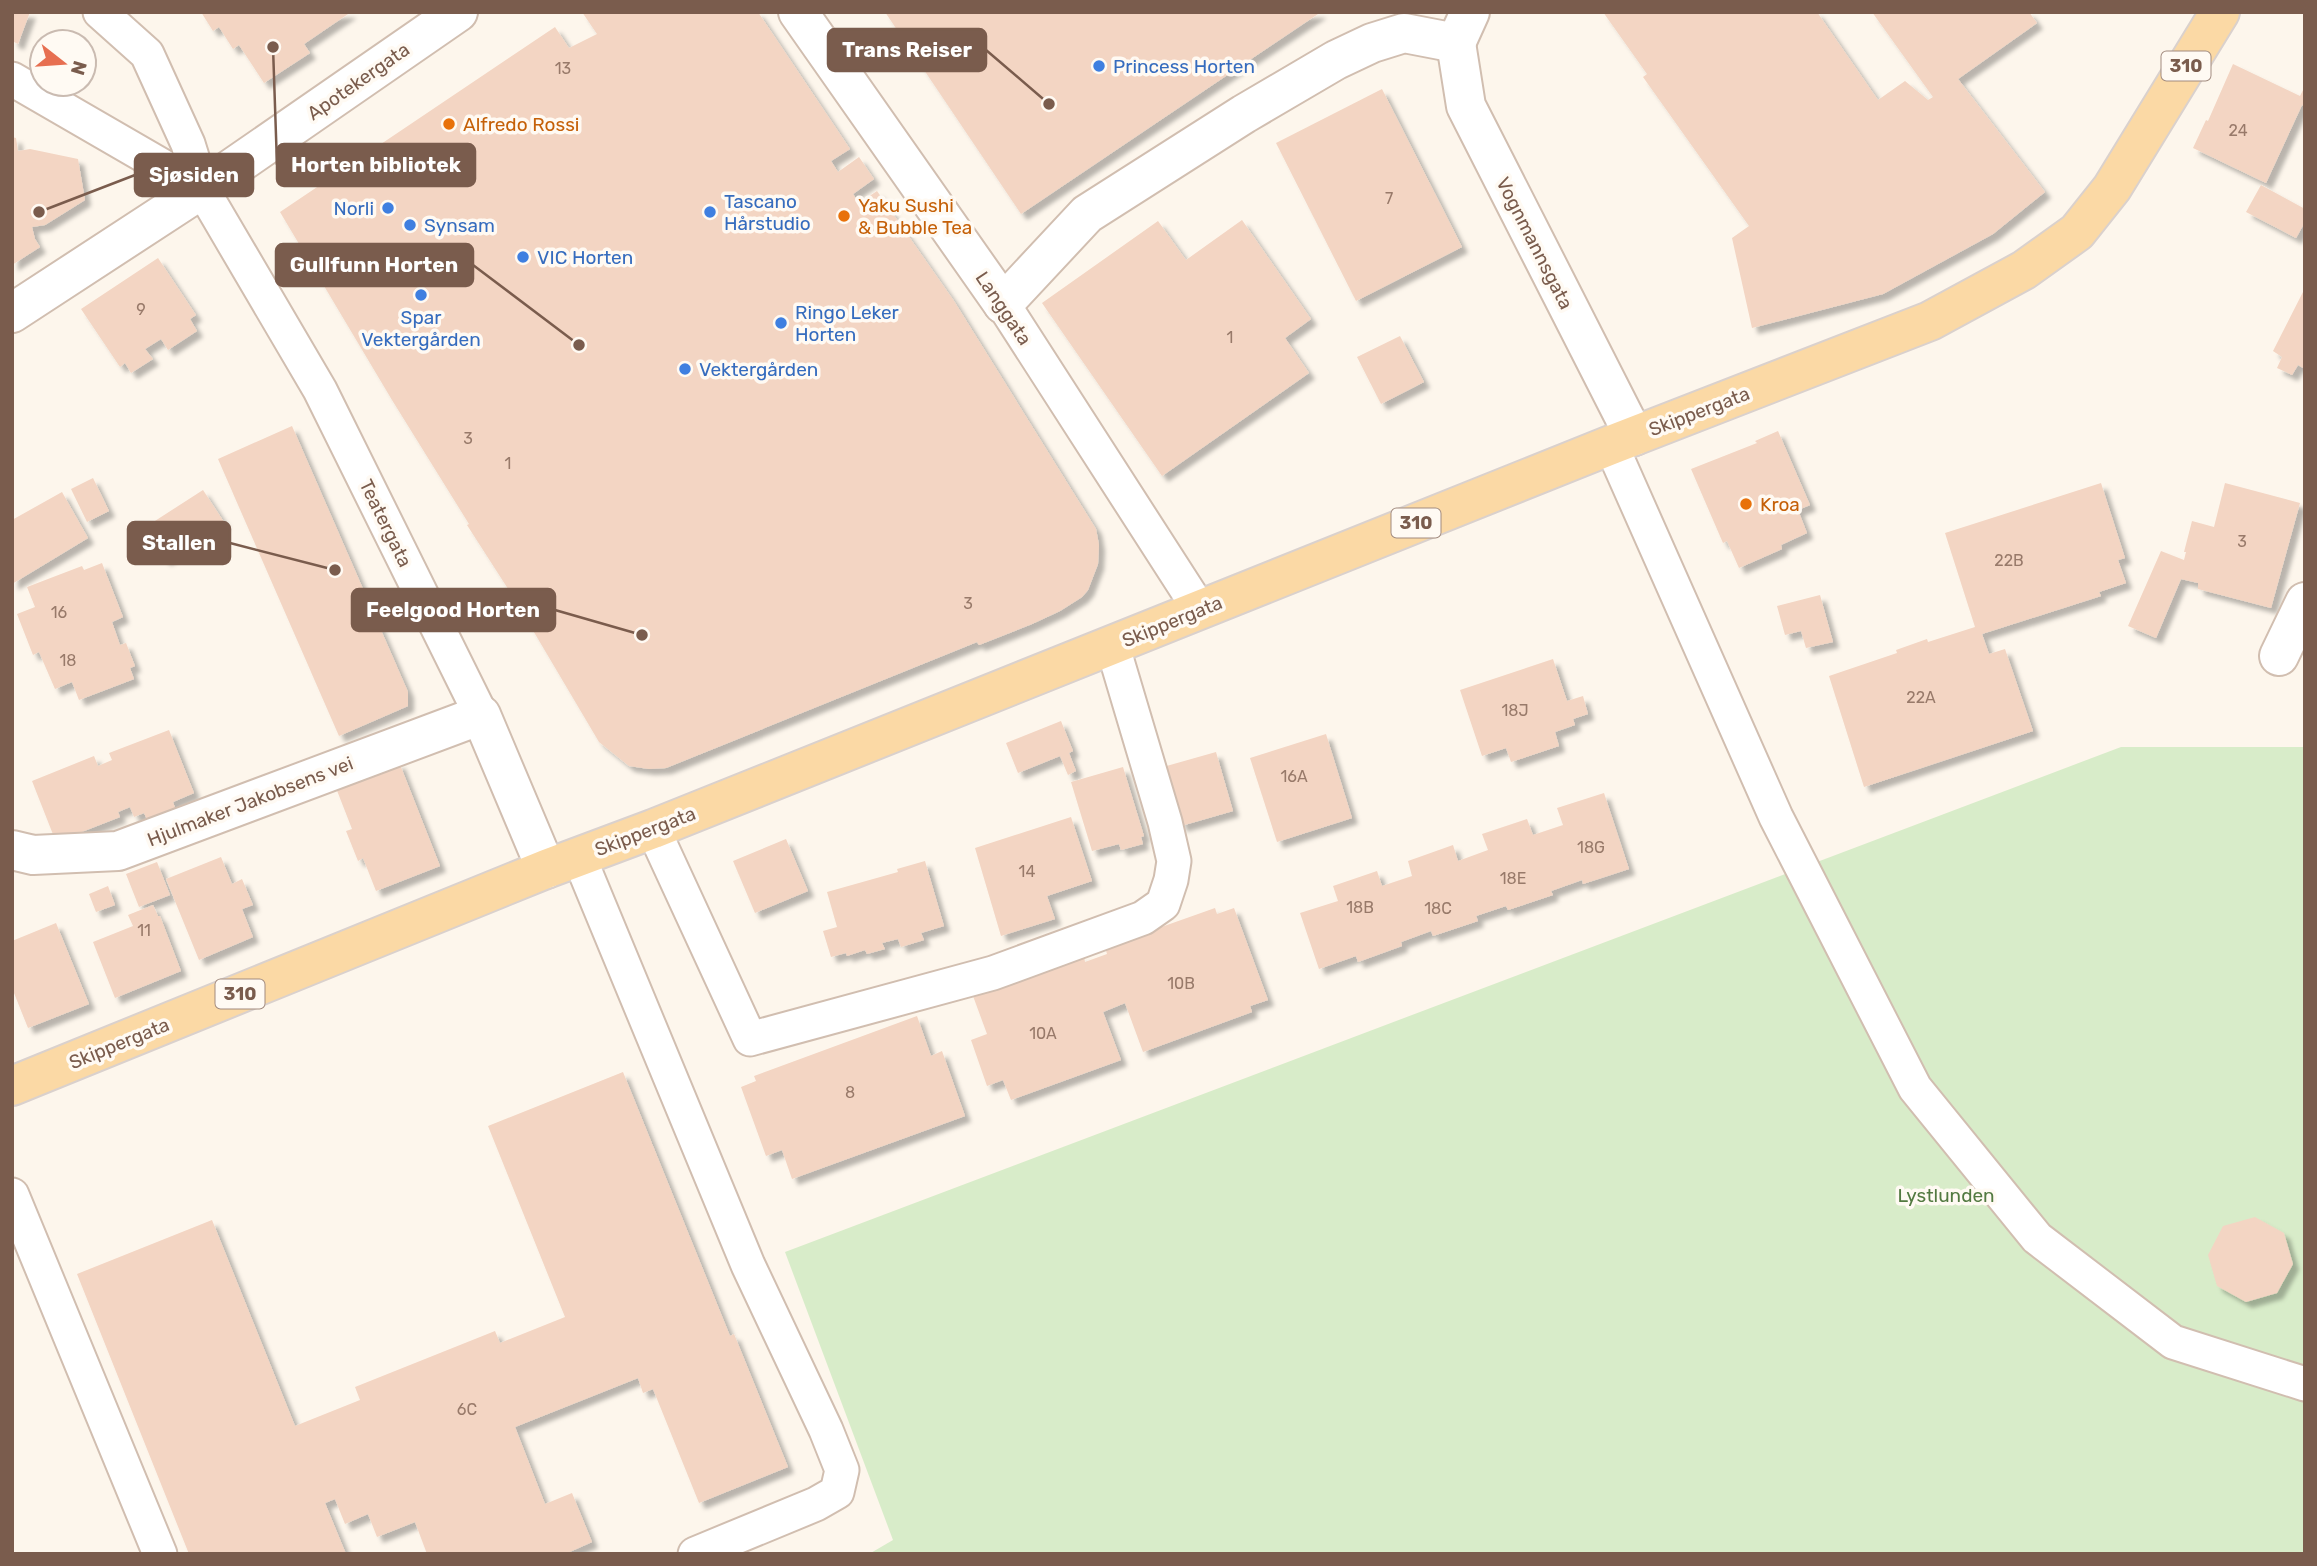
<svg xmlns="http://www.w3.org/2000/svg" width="2317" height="1566" viewBox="0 0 2317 1566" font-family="Rubik,sans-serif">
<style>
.green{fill:#d8ecc9}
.building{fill:#f3d5c3;filter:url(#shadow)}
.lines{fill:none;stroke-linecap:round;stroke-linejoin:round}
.service-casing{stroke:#d1beb0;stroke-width:37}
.pedestrian-casing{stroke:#d1beb0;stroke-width:42}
.minor-casing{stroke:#d1beb0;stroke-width:42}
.primary-casing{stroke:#dad1cd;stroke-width:42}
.service{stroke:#fff;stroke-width:33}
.pedestrian{stroke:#fff;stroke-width:38}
.minor{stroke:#fff;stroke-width:38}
.primary{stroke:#fbd9a5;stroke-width:38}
.shop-dot{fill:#3f7fe0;stroke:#fffaf3;stroke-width:2.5}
.food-dot{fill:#e8710a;stroke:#fffaf3;stroke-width:2.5}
.labels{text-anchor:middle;stroke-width:7;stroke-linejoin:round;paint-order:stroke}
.number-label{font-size:16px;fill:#987a6a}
.shield{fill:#fffaf3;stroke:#a28b7f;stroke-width:2}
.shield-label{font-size:18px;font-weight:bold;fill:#7a5c4d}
.shop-label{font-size:19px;fill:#366cbe;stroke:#fffaf3;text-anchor:start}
.street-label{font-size:19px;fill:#7a5c4d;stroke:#fffaf3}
.food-label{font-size:19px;fill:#c56008;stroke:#fffaf3;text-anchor:start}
.park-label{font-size:19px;fill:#537a41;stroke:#fffaf3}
.leader{fill:none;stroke:#7a5c4d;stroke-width:2.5}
.callout-dot{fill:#7a5c4d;stroke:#fffaf3;stroke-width:2.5}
.callout{fill:#7a5c4d;stroke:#7a5c4d;stroke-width:2.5}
.callout-label{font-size:21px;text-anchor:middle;font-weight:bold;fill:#fff}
</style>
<defs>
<filter id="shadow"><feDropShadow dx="6" dy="6" stdDeviation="2" flood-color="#0004"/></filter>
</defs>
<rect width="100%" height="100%" fill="#fdf6ec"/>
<!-- green -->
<polygon class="green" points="2121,747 2305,747 2305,1554 869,1554 893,1540 785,1252"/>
<!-- building -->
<g class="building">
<polygon points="12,12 30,12 18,44 12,41"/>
<polygon points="201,12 351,12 304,44 310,53 264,83 239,45 233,49 219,27 213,31"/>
<polygon points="582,12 758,12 850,149 831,161 838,172 859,157 874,179 853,194 859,203 877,191 954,301 1096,529 1099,545 1098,564 1088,590 1082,597 1060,611 1032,624 979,645 977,642 666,768 649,769 629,766 599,742 512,595 467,525 469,524 392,400 280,212 555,27 569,48 597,34"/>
<polygon points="885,12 1321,12 1021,214"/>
<polygon points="1603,12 1817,12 1878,100 1905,81 1928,100 1933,97 1872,12 2029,12 2037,23 1958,79 2045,192 1993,234 1883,294 1752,328 1732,238 1749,226 1643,77 1647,74"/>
<polygon points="2233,64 2300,96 2305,86 2305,107 2302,105 2266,183 2193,148 2206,120 2208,121"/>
<polygon points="1382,89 1462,247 1356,301 1276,143"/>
<polygon points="12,137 16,138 18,151 30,149 78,159 85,200 45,225 32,227 35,239 40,247 12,265"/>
<polygon points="2261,185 2305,209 2305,222 2296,238 2246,212"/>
<polygon points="1242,220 1311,319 1285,338 1309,373 1162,476 1042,303 1158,221 1186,260"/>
<polygon points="158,258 196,315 190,319 197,331 168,350 161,339 145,349 153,359 131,373 125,363 120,367 81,309"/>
<polygon points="2305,288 2305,369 2298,365 2292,375 2277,368 2282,357 2273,351"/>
<polygon points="1400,336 1424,382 1381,404 1357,357"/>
<polygon points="292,426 408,692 408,706 339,736 218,459"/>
<polygon points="1778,431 1810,505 1798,510 1807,533 1781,545 1782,549 1739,568 1727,541 1723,543 1691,469 1757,443 1755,441"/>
<polygon points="93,478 109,511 87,522 71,489"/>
<polygon points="2101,483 2125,558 2118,560 2126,583 2099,592 2101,596 1982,634 1989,654 2005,649 2033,731 1864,787 1829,676 1897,653 1896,650 1927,639 1928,642 1975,627 1945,533"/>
<polygon points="2225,483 2300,503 2271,608 2198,589 2198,583 2181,579 2156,638 2128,626 2161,551 2184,560 2186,552 2184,552 2192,521 2214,527"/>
<polygon points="203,490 224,522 165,560 144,528"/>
<polygon points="62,492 88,538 12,584 12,520"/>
<polygon points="102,563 123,617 112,622 120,645 126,643 135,666 130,668 134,679 79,700 72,682 55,689 39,652 33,655 17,614 35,607 27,587 82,566 84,570"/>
<polygon points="1820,595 1833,642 1806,648 1801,631 1785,635 1777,606"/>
<polygon points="1553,659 1567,701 1583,696 1588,714 1573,719 1575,725 1555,732 1559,746 1511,762 1506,748 1482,756 1460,690"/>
<polygon points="1061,721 1073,751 1069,753 1076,771 1068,775 1060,756 1018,773 1006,743"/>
<polygon points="169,730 194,793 173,802 177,813 149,824 144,813 134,817 130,807 118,812 120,817 56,842 32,781 94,756 98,766 112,760 109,753"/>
<polygon points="1326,734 1352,818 1277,842 1250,758"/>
<polygon points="1216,752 1233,811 1181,826 1163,767"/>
<polygon points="399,762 440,866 376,891 363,858 358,861 346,831 352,829 336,788"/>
<polygon points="1123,767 1144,836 1141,837 1143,844 1121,850 1119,844 1092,851 1071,782"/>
<polygon points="1604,793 1629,869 1583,884 1582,880 1551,891 1553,895 1508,910 1506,906 1476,916 1478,921 1433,936 1431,931 1401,942 1402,946 1358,962 1356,956 1319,969 1300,913 1338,901 1333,886 1377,871 1382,886 1412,876 1408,861 1453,845 1458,861 1488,850 1482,834 1527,819 1533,835 1563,825 1557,808"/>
<polygon points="1071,817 1092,881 1047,896 1055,919 1001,936 975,848"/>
<polygon points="786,839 808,891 755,913 733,861"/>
<polygon points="221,857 232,884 242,879 253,905 242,909 253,937 199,960 166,879"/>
<polygon points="925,861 944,926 921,933 924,940 901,947 898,939 882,943 885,949 867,954 865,950 847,956 846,953 831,957 823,931 837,927 827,892 898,872 897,869"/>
<polygon points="157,862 170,895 139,907 126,874"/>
<polygon points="108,886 115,905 96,912 89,894"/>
<polygon points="153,905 158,916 160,916 181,971 115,998 93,942 133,926 128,915"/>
<polygon points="1215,908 1217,914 1234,908 1268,1000 1250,1006 1252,1012 1143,1052 1125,1003 1103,1012 1121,1060 1011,1100 1003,1080 987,1086 971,1040 987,1034 973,996 1084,956 1085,962 1107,954 1105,947"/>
<polygon points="56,923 89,1004 28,1028 12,988 12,941"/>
<polygon points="917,1016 931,1056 942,1051 965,1116 792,1179 782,1150 766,1156 741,1087 756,1081 754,1076"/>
<polygon points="623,1072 730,1336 734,1334 788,1467 699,1503 653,1389 643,1393 638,1378 515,1427 545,1504 572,1493 592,1542 565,1554 427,1554 415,1522 377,1537 368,1514 345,1524 335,1499 325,1503 346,1554 189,1554 77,1274 212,1220 295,1426 360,1400 355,1387 495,1331 500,1343 565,1317 488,1126"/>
<polygon points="2255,1217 2284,1233 2293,1264 2277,1293 2246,1302 2217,1286 2208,1255 2223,1226"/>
</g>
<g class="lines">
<defs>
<g id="service">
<polyline points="100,12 147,54 188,144 202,189 320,390 481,715"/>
<polyline points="12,79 202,189"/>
<polyline points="1003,304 1200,610"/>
<polyline points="1611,445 1776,817 1915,1088 2037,1238 2173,1342 2305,1384"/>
<polyline points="653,829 750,1039 993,973 1143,918 1163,904 1171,880 1174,861 1165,822 1112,644"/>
<polyline points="579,857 748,1265 826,1430 842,1470 837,1492 816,1504 695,1554"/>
<polyline points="12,1195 160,1554"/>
</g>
<g id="pedestrian">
<polyline points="798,12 1003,304"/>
<polyline points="12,313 202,189 458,12"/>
</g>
<g id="minor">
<polyline points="1456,43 1466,106 1634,436"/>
<polyline points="1456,43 1470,12"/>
<polyline points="1003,304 1087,214 1244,114 1336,60 1372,43 1404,33 1456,43"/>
<polyline points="2279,656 2305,602"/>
<polyline points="12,850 33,855 118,851 481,715 546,869"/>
</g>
<polyline id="primary" points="12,1086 546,869 653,829 1611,445 1930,321 2024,270 2077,232 2112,188 2220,12"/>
</defs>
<!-- service casing -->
<use href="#service" class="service-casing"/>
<!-- pedestrian casing -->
<use href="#pedestrian" class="pedestrian-casing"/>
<!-- minor casing -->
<use href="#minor" class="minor-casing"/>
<!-- primary casing -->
<use href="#primary" class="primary-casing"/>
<!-- service -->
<use href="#service" class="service"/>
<!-- pedestrian -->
<use href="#pedestrian" class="pedestrian"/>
<!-- minor -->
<use href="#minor" class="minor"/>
<!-- primary -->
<use href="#primary" class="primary"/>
</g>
<!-- markers -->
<g class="shop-dot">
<circle cx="1099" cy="66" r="7"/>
<circle cx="388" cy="208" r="7"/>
<circle cx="710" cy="212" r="7"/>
<circle cx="410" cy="225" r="7"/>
<circle cx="523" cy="257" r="7"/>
<circle cx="421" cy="295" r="7"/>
<circle cx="781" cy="323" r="7"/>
<circle cx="685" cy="369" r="7"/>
</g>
<g class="food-dot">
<circle cx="449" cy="124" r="7"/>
<circle cx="844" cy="216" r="7"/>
<circle cx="1746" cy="504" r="7"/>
</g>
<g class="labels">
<!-- number labels -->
<g class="number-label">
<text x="563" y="74">13</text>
<text x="2238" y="136">24</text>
<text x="1389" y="204">7</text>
<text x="141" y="315">9</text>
<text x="1230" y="343">1</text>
<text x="468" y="444">3</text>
<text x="508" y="469">1</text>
<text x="2242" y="547">3</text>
<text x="2009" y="566">22B</text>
<text x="968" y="609">3</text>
<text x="59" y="618">16</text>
<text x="68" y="666">18</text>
<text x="1921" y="703">22A</text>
<text x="1515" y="716">18J</text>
<text x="1294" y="782">16A</text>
<text x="1591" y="853">18G</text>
<text x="1027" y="877">14</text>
<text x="1513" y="884">18E</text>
<text x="1360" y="913">18B</text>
<text x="1438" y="914">18C</text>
<text x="144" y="936">11</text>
<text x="1181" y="989">10B</text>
<text x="1043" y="1039">10A</text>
<text x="850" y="1098">8</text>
<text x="467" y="1415">6C</text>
</g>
<!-- shield labels -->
<g class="shield">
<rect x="2161.5" y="51.5" width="49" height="29" rx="5"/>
<rect x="1391.5" y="508.5" width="49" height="29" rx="5"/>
<rect x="215.5" y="979.5" width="49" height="29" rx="5"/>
</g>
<g class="shield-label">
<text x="2186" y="72">310</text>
<text x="1416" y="529">310</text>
<text x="240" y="1000">310</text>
</g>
<!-- shop labels -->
<g class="shop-label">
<text x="1113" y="73">Princess Horten</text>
<text x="724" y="208">Tascano<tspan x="724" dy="22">Hårstudio</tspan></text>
<text x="374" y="215" text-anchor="end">Norli</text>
<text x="424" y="232">Synsam</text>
<text x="537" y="264">VIC Horten</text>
<text x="795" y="319">Ringo Leker<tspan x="795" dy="22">Horten</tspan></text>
<text x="421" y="324" text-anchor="middle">Spar<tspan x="421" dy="22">Vektergården</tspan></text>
<text x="699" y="376">Vektergården</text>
</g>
<!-- street labels -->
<g class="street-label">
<text transform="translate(358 81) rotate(-35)" y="7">Apotekergata</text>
<text transform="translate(1535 243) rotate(63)" y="7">Vognmannsgata</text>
<text transform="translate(1004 308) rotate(56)" y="7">Langgata</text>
<text transform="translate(1699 411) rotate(-21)" y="7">Skippergata</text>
<text transform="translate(386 523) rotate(64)" y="7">Teatergata</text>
<text transform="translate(1172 621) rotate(-22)" y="7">Skippergata</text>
<text transform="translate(250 801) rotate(-21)" y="7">Hjulmaker Jakobsens vei</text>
<text transform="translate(645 831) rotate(-21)" y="7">Skippergata</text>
<text transform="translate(119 1043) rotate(-22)" y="7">Skippergata</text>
</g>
<!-- food labels -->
<g class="food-label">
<text x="463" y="131">Alfredo Rossi</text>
<text x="858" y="212">Yaku Sushi<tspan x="858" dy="22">&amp; Bubble Tea</tspan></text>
<text x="1760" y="511">Kroa</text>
</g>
<!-- park labels -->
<g class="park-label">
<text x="1946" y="1202">Lystlunden</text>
</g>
</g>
<!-- callouts -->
<path class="leader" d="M1049 104L986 50M273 47L277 165M39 212L135 175M579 345L473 265M335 570L230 543M642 635L555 610"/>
<g class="callout-dot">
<circle cx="1049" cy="104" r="7"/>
<circle cx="273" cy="47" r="7"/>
<circle cx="39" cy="212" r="7"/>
<circle cx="579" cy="345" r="7"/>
<circle cx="335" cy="570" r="7"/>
<circle cx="642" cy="635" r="7"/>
</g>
<g class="callout">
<rect x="828" y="29" width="158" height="42" rx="7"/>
<rect x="277" y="144" width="198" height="42" rx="7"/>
<rect x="135" y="154" width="118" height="42" rx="7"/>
<rect x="276" y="244" width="197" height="42" rx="7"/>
<rect x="128" y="522" width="102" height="42" rx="7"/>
<rect x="352" y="589" width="203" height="42" rx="7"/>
</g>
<g class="callout-label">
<text x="907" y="57">Trans Reiser</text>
<text x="376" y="172">Horten bibliotek</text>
<text x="194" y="182">Sjøsiden</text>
<text x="374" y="272">Gullfunn Horten</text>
<text x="179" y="550">Stallen</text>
<text x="453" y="617">Feelgood Horten</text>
</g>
<!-- border -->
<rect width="2317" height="1566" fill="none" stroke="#7a5c4d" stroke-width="28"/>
<!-- north arrow -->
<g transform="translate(63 63) rotate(107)"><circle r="33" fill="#fffaf3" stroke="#cabbb1" stroke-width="2"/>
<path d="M0-5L12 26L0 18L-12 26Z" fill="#e76f51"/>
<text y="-10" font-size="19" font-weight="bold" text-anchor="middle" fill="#7a5c4d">N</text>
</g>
</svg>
